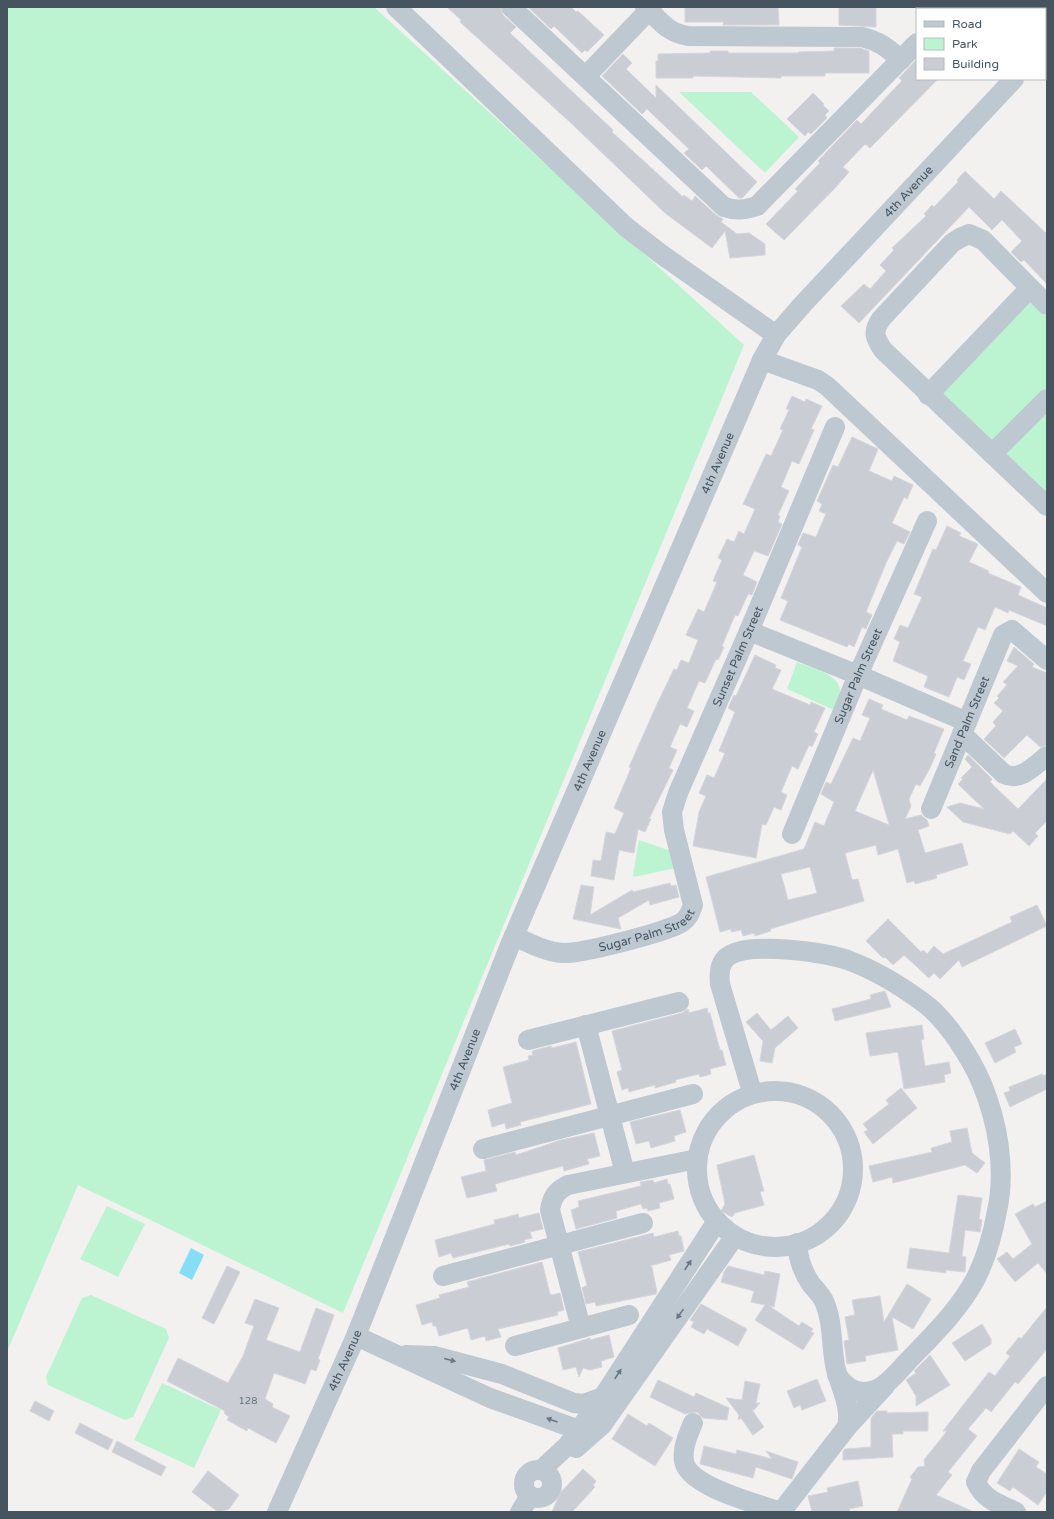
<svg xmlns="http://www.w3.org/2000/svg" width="1054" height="1519" viewBox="0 0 1054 1519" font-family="'Varela Round',sans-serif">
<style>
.green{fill:#bcf4d1}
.water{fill:#85def5}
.building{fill:#cacdd3;stroke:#d4d6dc;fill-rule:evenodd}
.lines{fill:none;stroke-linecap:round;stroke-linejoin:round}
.minor{stroke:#bdc8d1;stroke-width:20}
.oneway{fill:#6a7782}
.labels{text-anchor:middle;stroke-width:3;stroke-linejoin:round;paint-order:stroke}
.number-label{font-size:10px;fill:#67727d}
.street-label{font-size:12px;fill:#465460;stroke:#fff}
</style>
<rect width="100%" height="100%" fill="#f3f0f0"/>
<!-- green -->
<g class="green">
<polygon points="7,7 374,7 744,345 343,1313 78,1185 7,1352"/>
<polygon points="679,92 751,92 799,137 765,173"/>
<polygon points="1030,301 1047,317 1047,387 993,442 942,393"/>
<polygon points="1047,411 1047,492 1006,453"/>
<path d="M797 662C811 668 842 674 840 693 839 698 836 705 834 710L787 689Z"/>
<polygon points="639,840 671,851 676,868 634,877 633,874"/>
<polygon points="107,1206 145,1224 118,1277 80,1259"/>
<polygon points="91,1295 166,1329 169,1338 133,1417 125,1420 48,1385 46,1377 82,1298"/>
<polygon points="162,1383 221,1410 194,1468 134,1440"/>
</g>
<!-- water -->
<polygon class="water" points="191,1248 204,1255 192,1280 179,1273"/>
<!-- building -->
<g class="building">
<polygon points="447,7 500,7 503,15 516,27 510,33 613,130 612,132 683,197 684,195 692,201 695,196 716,215 723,219 721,222 737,234 749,233 765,244 765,255 730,258 725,231 712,248 665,213 572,124 470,31 460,22 461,20"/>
<polygon points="528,7 571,7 576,12 578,11 604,35 587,52 585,50 582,53 554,26 551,29"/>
<polygon points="685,7 778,7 779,25 723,25 724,22 685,22"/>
<polygon points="839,7 876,7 876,27 839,25"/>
<polygon points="834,48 860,48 869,51 869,73 825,73 825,76 781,76 781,78 693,76 693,78 656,78 656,61 658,61 658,54 710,53 710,51 728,51 728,53 798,53 798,52 834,51"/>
<polygon points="623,54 632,63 626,69 656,98 656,85 757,182 742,198 739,198 706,166 702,170 684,153 689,149 647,109 642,114 602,76"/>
<polygon points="917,59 917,79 938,79 870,148 865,144 843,167 849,172 836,187 784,240 766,224 798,191 795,189 820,163 818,161 857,120 861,124 896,87 902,81 899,78"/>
<polygon points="813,93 824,104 823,105 829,111 825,115 827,118 811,134 808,132 805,136 787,119"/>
<polygon points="965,171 994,199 1001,191 1047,234 1047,284 1024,260 1021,262 1011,252 1022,241 1002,220 992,230 969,207 859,323 841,306 864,284 870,289 886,271 880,265 894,250 892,248 926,216 924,214 932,205 934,207 958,182 957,180"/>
<polygon points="792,396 805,402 806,399 822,406 811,429 814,430 799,464 792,461 781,487 789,491 778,515 780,516 778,522 782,524 768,556 754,551 743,575 757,582 752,595 748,594 738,616 735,615 722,646 724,647 718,660 716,659 705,683 699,681 687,708 694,711 687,727 680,724 670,747 677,750 669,768 673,770 649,819 651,819 645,832 638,829 634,853 619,850 614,880 591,876 593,860 601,861 606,832 615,834 624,813 614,808 631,768 629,767 658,702 674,669 677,670 681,660 689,663 698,640 686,635 698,609 704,612 717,582 713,581 722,560 718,558 727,539 734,542 739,531 744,534 755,509 743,504 766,454 771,456 783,430 780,429 789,410 786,409"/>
<polygon points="852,437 878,449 869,471 892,481 894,476 913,485 907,499 904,497 892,523 910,532 904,544 897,541 886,563 866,612 872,615 866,629 862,627 854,647 849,644 847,647 780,620 788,601 781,598 802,547 798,545 803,533 816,537 826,514 819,511 822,504 817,501 833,465 838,467"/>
<polygon points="947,526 961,533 959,536 978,544 969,562 989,571 988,573 1021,587 1018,595 1047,608 1047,626 1009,610 1008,613 995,607 985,630 978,627 963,661 971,664 964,680 957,677 949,697 924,687 928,676 893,661 900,642 894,639 900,625 908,628 922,597 914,594 933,549 936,550"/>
<polygon points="1014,647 1034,664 1032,667 1047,673 1047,745 1040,747 1027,735 1004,758 984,739 996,726 993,722 1003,711 994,703 999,698 997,696 1007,685 1003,682 1018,666 1007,661"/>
<polygon points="755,655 776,665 775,668 781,670 772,689 810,705 811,702 825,708 814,732 818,734 812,747 809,745 798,769 792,766 781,792 787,795 781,810 774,807 766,825 762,824 756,858 693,846 699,812 706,796 699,793 707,775 714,778 725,753 719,751 735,712 728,708 734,695 736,696"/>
<path d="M869 699 883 705 881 709 907 720 909 716 944 729 934 753 936 754 930 768 920 786 916 784 909 799 911 806 905 819 921 815 927 820 929 826 918 830 925 853 962 843 968 865 936 875 937 878 915 884 914 881 907 883 898 849 878 855 876 845 845 853 852 880 858 879 864 901 770 929 771 931 755 936 754 933 743 936 741 930 731 932V929L720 932 706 877 804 849 815 822 824 826 834 802 821 794 826 782 831 784 853 738 860 741 870 718 862 715ZM873 770 889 824V825L855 811ZM810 867 817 893 788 900 781 874Z"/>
<polygon points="968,755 992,779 990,782 1018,809 1047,779 1047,821 1035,833 1038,836 1029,846 1013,831 1010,834 963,822 947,807 960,803 984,809 958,784 963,779 961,778 972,767 965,759"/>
<polygon points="670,883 671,886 676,885 679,897 650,905 649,900 618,918 621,929 573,919 581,885 594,887 590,915 632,890 633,892"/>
<polygon points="1037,905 1047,926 962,967 959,960 940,979 934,973 929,978 904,955 893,965 885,957 883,958 866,941 888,919 921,952 923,950 927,954 934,946 943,954 1012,922 1010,917"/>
<polygon points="885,991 891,1007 835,1021 832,1009 871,999 870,995"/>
<polygon points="707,1008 708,1013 710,1013 720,1050 722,1050 726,1065 710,1069 711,1074 700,1077 699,1074 675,1080 676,1082 655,1088 655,1085 629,1092 628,1088 622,1090 617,1072 622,1070 612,1031 682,1013 688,1009 689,1013"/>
<polygon points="757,1013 771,1030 788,1016 798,1028 775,1048 772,1063 760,1061 763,1041 746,1022"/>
<polygon points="922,1025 924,1039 921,1040 925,1066 949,1062 951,1073 944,1075 945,1082 904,1089 898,1052 870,1056 866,1033"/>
<polygon points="1015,1029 1022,1044 1014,1047 1016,1052 995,1063 985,1043"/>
<polygon points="576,1042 591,1104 520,1122 521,1125 506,1129 505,1123 492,1127 488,1110 512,1103 503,1067 529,1060 528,1056 533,1055 532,1051 551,1046 552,1048"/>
<polygon points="1042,1074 1043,1076 1047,1074 1047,1089 1010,1107 1004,1093 1010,1091 1009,1087"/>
<polygon points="901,1088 917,1108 873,1144 864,1132 868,1130 863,1124 889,1104 886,1100"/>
<polygon points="680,1110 686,1132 674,1136 675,1141 651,1148 649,1141 636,1144 630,1122"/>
<polygon points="967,1128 972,1153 985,1163 977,1173 965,1165 893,1183 892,1177 873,1182 869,1166 932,1152 931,1148 952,1142 950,1131"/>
<polygon points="594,1133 600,1156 587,1159 589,1164 564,1171 563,1166 495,1184 497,1191 467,1198 461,1177 486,1171 484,1160 515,1152 516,1155 561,1140"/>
<polygon points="754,1155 764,1191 760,1192 764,1205 735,1213 732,1217 721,1211 725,1204 717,1165"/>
<polygon points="667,1179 668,1184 670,1184 674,1199 659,1203 660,1208 648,1211 647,1208 643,1209 641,1204 616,1211 617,1218 576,1229 571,1210 579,1207 578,1201 641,1186 640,1182 653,1180 654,1183"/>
<polygon points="958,1195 982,1198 979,1219 982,1220 980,1232 965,1230 962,1256 966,1257 965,1272 946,1270 946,1273 907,1268 910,1248 949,1253"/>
<polygon points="1047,1201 1047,1274 1038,1263 1015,1282 997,1259 1007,1252 1013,1259 1032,1244 1015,1214 1033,1204 1035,1207"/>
<polygon points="539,1213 543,1229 530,1232 532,1238 524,1240 525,1242 510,1246 509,1244 453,1258 451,1253 439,1257 435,1240 495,1224 494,1220 504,1218 518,1214 519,1218"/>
<polygon points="678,1231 679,1236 681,1236 684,1251 669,1255 671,1260 650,1266 652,1267 657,1292 656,1294 596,1306 595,1302 586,1304 582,1288 587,1285 578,1252 653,1233 654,1237"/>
<polygon points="542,1262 550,1294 552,1295 560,1293 564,1310 557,1312 558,1315 498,1329 501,1337 486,1341 485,1336 471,1340 468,1328 439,1336 436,1326 433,1326 432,1322 422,1325 416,1305 440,1298 439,1295 469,1287 467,1282"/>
<polygon points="227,1266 240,1272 214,1324 202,1318"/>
<polygon points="728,1266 764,1275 765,1271 780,1274 774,1307 769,1306 799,1326 802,1322 813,1329 811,1332 814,1333 803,1350 755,1320 765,1305 751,1302 754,1291 721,1282 724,1272"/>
<polygon points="907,1284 931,1299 913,1329 892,1317 898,1350 865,1356 866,1361 847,1364 844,1341 849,1340 845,1317 855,1315 852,1300 880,1296 884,1322"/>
<polygon points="255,1299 279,1308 266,1340 300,1352 316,1308 334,1315 318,1359 320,1360 316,1371 311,1369 305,1384 274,1373 265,1399 273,1404 272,1407 290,1416 276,1443 248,1428 247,1431 227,1420 229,1417 224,1413 225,1411 167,1381 178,1358 228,1383 243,1356 254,1326 245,1323"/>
<polygon points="701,1304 747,1329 738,1346 707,1329 704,1334 691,1327 694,1322 690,1320"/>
<polygon points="1047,1307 1047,1349 1018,1384 1015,1382 991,1412 986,1408 968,1429 977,1436 948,1472 952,1475 936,1495 974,1512 897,1512 912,1479 910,1477 918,1467 925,1466 924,1460 947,1431 943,1431 989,1372 995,1376 1010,1356 1006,1353 1019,1337 1021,1339"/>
<polygon points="982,1324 991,1339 991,1344 965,1361 952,1343"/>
<polygon points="609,1335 614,1357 601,1361 602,1367 590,1370 583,1368 579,1377 576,1367 563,1370 558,1348 590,1338 590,1340"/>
<polygon points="930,1355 950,1385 916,1406 916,1396 906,1380 916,1373 914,1371"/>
<polygon points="817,1379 826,1401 802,1410 800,1405 794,1408 787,1391"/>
<polygon points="658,1380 694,1397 696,1393 729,1408 727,1420 703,1418 697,1412 685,1414 650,1397"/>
<polygon points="745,1381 760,1384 756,1403 760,1403 754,1410 752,1410 764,1427 753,1435 741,1418 738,1420 739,1415 726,1398 742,1400"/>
<polygon points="35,1401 54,1411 49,1421 30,1411"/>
<polygon points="877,1411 887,1411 887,1413 928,1412 928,1431 903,1431 903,1434 892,1434 893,1457 843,1460 843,1451 845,1449 871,1447 871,1418"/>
<polygon points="628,1414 647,1426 649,1423 673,1438 655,1466 612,1439"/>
<polygon points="80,1423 113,1440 108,1450 75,1433"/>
<polygon points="117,1441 166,1467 161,1476 112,1452"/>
<polygon points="704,1446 736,1454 737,1450 772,1459 766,1451 798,1462 792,1479 756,1467 753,1478 700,1464"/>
<polygon points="1019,1449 1039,1462 1036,1467 1047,1474 1047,1492 1038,1505 1013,1487 1010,1491 997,1483"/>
<polygon points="583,1469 596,1481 593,1485 595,1487 572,1512 552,1512 560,1493"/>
<polygon points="208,1471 239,1495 229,1509 218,1512 192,1492"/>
<polygon points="858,1481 863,1506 849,1509 850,1512 812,1512 808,1496 828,1492 827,1488"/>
</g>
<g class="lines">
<!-- minor -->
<g class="minor">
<polyline points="396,7 626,227 661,254 776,335"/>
<path d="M511 7 724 207C736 211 745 210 757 206L917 43"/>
<path d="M645 7C661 21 666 32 688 36L862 37C879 41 888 48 901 60"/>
<polyline points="950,9 952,7"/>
<polyline points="1045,47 1047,44"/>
<polyline points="586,76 652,7"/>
<path d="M1047 305 983 240 969 234 960 238 952 243 881 319C872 332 875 338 883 350L1047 506"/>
<polyline points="762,360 818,380 827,386 1047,593"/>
<polyline points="928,395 1030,288"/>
<polyline points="992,454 1047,399"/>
<polyline points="749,631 858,675 967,722"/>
<path d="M962 734 1004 774C1020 782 1034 766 1047 756"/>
<path id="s1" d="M931 809 1003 635 1012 630 1047 660"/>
<path id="s2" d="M792 834 858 675 927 521"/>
<path id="s3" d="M514 936C529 943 546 952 563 953 582 954 661 933 679 924 687 920 690 914 693 905L674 830 672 812 678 793 749 631 835 427"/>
<polyline points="586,1025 625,1173"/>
<polyline points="528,1040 679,1002"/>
<circle cx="775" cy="1169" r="78"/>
<path d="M752 1092 720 984C719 973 719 961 730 955 752 942 827 952 850 961 877 971 901 986 924 1003 947 1020 971 1058 982 1084 998 1123 1006 1170 997 1211 993 1233 986 1258 976 1278 959 1310 933 1335 908 1361 898 1371 888 1385 875 1390 858 1396 846 1388 837 1375"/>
<polyline points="483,1149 693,1094"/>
<polyline points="443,1276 643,1223"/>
<path d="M581 1328 550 1210C552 1197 556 1191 568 1185L697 1159"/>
<polyline points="356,1336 490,1398 579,1430 592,1430"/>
<polyline points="515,1346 629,1315"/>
<polyline points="406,1355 434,1356 502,1374 574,1403 584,1404 603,1397"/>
<path d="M693 1423C688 1435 682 1448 684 1461 688 1487 759 1504 781 1512L847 1427C852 1405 839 1386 835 1365 831 1343 833 1321 824 1301 821 1295 815 1289 811 1284 802 1271 798 1259 797 1243"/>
<polyline points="847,1427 885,1386"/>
<polyline points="576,1448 602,1425 735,1236"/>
<circle cx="538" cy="1484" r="14"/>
<polyline points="541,1470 568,1445 603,1397 717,1221"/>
<path id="s4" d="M277 1512 356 1336 510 945 762 360 776 335 803 304 1014 79"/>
<polyline points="520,1512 530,1496"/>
<path d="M1016 1512C999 1504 984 1500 976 1482L981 1471 1047 1386"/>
</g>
</g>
<!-- one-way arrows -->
<defs><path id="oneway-solid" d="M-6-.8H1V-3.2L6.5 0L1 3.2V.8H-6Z"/></defs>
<g class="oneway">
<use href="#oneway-solid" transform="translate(688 1265) rotate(-57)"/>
<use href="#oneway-solid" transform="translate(680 1314) rotate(125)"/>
<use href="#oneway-solid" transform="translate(450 1360) rotate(15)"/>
<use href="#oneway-solid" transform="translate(618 1374) rotate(-57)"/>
<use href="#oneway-solid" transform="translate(552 1420) rotate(-160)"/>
</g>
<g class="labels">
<!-- number labels -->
<g class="number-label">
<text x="248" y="1404">128</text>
</g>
<!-- street labels -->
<g class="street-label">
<text dy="4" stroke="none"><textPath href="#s4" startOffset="1474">4th Avenue</textPath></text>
<text dy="4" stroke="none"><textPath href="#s4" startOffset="1138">4th Avenue</textPath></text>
<text dy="4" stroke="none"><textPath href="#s3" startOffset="461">Sunset Palm Street</textPath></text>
<text dy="4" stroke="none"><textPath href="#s2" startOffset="171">Sugar Palm Street</textPath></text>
<text dy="4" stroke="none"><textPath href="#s1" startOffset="94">Sand Palm Street</textPath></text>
<text dy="4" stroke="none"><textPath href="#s4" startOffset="814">4th Avenue</textPath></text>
<text dy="4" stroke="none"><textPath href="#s3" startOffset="140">Sugar Palm Street</textPath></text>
<text dy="4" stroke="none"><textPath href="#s4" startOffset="490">4th Avenue</textPath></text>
<text dy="4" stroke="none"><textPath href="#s4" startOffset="166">4th Avenue</textPath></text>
</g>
</g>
<!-- border -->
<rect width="1054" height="1519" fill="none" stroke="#465460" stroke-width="16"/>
<!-- legend -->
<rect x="916" y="8" width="130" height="72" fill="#ffffff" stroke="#b5bbbf"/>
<rect x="924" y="21" width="20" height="6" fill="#bdc8d1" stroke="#b5bbbf"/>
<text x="952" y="28" font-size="12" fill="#465460">Road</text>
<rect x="924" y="38" width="20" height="12" fill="#bcf4d1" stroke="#b5bbbf"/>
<text x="952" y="48" font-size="12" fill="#465460">Park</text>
<rect x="924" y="58" width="20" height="12" fill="#cacdd3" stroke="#b5bbbf"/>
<text x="952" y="68" font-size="12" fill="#465460">Building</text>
</svg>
